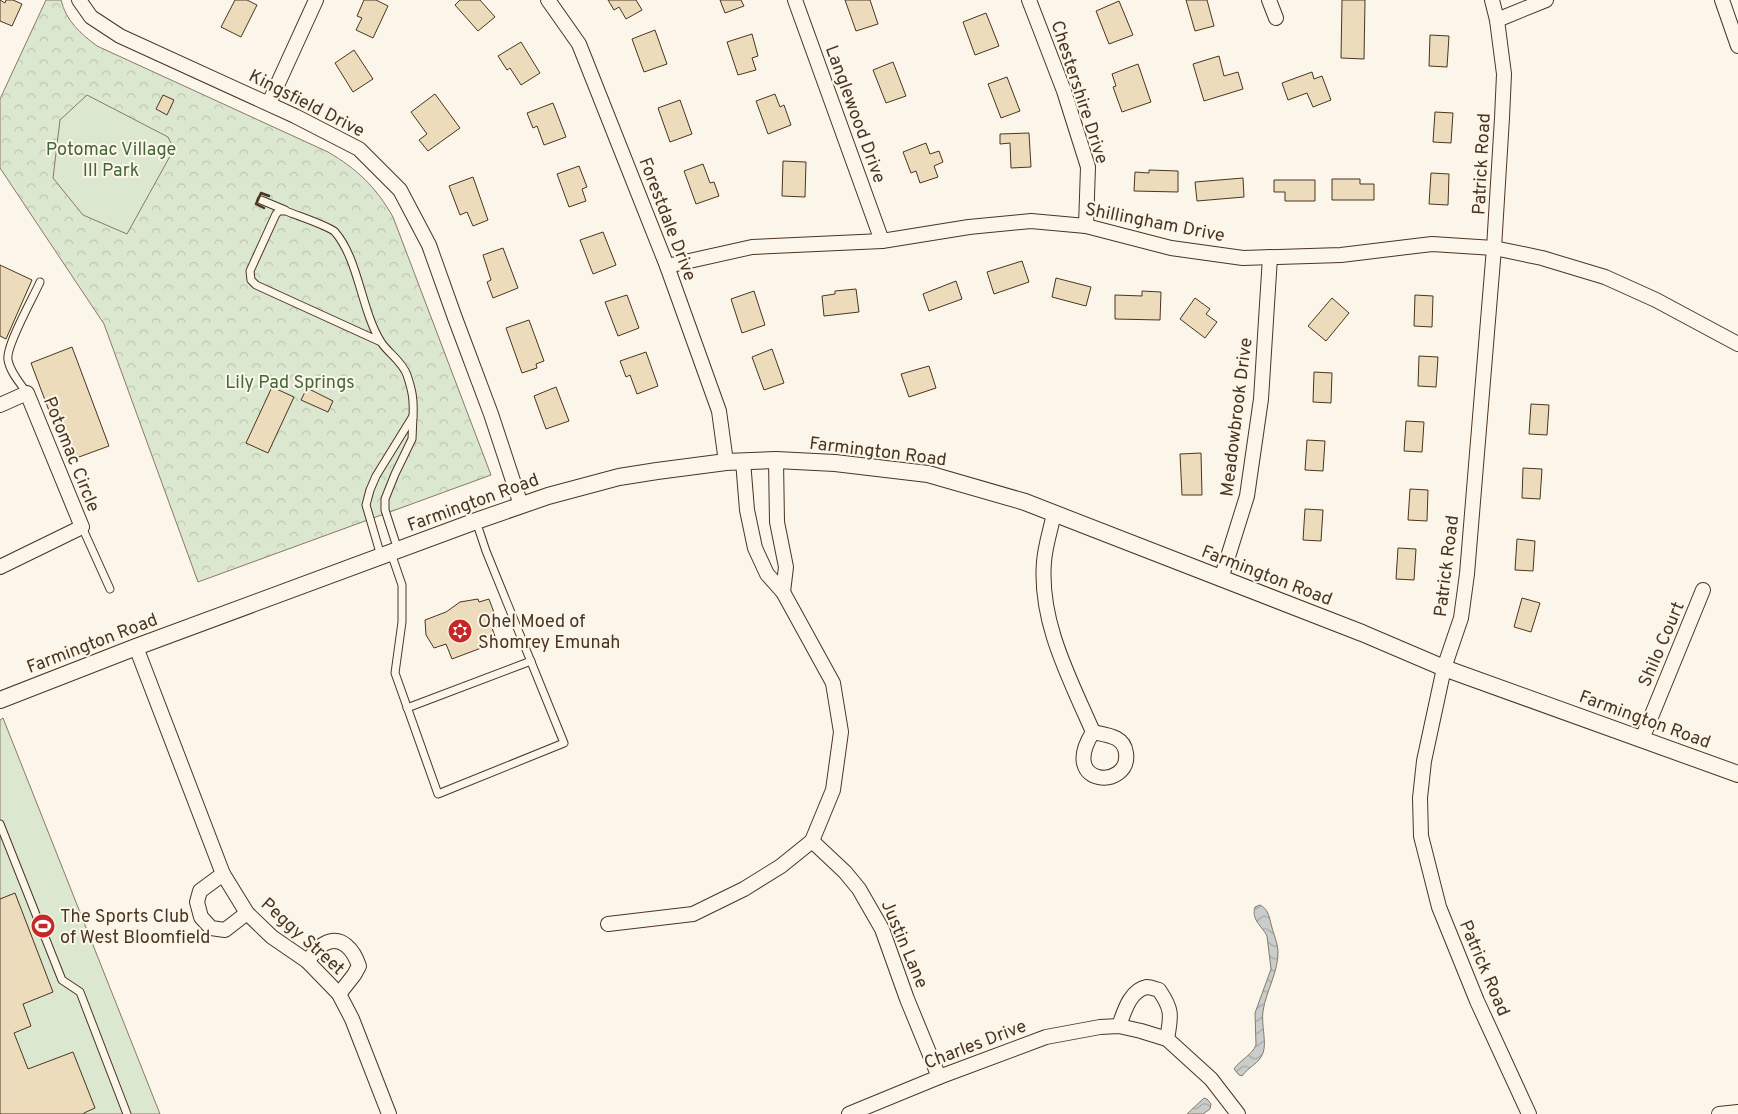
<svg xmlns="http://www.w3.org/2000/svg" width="1738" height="1114" viewBox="0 0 1738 1114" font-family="Overpass,sans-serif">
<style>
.park{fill:url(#park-crowns);stroke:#887966}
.pitch{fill:#dce7d0;stroke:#887966}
.water{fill:url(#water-waves);stroke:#887966}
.building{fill:#ecdcbc;stroke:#4a3520}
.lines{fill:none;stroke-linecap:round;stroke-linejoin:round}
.service-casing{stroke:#4a3520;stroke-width:9}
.minor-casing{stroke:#4a3520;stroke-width:16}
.tertiary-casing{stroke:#4a3520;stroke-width:18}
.service{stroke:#fbf6e9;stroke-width:7}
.minor{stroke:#fbf6e9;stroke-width:14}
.tertiary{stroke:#fbf6e9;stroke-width:16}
.wall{stroke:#4a3520;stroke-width:2.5}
.labels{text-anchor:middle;stroke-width:4;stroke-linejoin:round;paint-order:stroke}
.street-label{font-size:18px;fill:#4a3520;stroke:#fbf6e9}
.park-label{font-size:18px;fill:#436837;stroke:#fbf6e9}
.poi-label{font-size:18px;fill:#4a3520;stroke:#fbf6e9;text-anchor:start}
</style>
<defs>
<pattern id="park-crowns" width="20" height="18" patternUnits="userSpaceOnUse" patternTransform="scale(1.25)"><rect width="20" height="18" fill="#dce7d0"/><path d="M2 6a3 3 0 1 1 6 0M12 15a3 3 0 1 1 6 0" fill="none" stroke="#bec7b2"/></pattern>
<pattern id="water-waves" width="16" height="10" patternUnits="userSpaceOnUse" patternTransform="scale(1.25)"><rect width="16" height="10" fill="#c9cecd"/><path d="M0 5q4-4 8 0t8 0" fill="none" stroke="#a5a8a6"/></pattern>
</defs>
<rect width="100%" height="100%" fill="#fbf6e9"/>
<!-- park -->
<path class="park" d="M46 0H61C66 21 81 34 97 46L328 152C357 169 376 187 393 217L491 475 198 582 104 324 0 168V99Z"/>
<!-- pitch -->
<g class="pitch">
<polygon points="87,95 168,137 174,149 127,234 83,215 53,178 60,120"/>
<polygon points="3,718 160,1114 0,1114 0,720"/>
</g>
<!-- water -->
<g class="water">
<path d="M1260 905C1268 909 1269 916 1271 924 1273 933 1277 941 1278 950 1279 971 1266 991 1263 1011 1261 1025 1267 1042 1263 1053 1259 1064 1248 1067 1242 1076L1239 1075 1234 1069C1240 1060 1252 1055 1256 1045L1255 1013 1271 969 1267 936C1262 926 1251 920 1255 907Z"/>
<polygon points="1204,1098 1207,1099 1211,1104 1210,1109 1203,1114 1187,1114"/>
</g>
<!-- building -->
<g class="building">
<polygon points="0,0 5,3 6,0 13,0 22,4 12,26 0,21"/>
<polygon points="235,0 247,0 257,5 241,37 221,27"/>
<polygon points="364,0 376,0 388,6 373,38 356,30 362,18 357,16"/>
<polygon points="460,0 480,0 495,17 478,31 455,5"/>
<polygon points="608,0 636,0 642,10 626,19 619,7 614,10"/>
<polygon points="720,0 741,0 744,6 725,13"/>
<polygon points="845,0 870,0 878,24 856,31"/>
<polygon points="1186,0 1207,0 1214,26 1195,31"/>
<polygon points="1342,0 1365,0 1364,59 1341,58"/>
<polygon points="1119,1 1133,35 1109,44 1096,11"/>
<polygon points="986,13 999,46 975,55 963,22"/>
<polygon points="655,30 667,64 644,72 632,39"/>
<polygon points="752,34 758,56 752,58 756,70 738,75 727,42"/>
<polygon points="1430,35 1449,36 1447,67 1429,66"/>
<polygon points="521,42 540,73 521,85 510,68 507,70 498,56"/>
<polygon points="354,50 373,79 353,92 335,63"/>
<polygon points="1219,56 1224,76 1238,72 1243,89 1204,101 1193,64"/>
<polygon points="893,62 906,96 886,103 873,70"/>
<polygon points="1138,64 1151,102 1122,112 1113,87 1116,86 1112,74"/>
<polygon points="1312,72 1314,79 1322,76 1331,100 1313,107 1307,93 1288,100 1282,83"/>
<polygon points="1007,77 1020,111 1001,118 988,84"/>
<polygon points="435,94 460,128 428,151 419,140 427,134 411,112"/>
<polygon points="775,94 780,107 784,105 791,125 768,134 756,101"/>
<polygon points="163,95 174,100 167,115 156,109"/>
<polygon points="680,100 692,134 670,142 658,108"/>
<polygon points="553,103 566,137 544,145 537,126 533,128 527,113"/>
<polygon points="1435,112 1453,113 1451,143 1433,142"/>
<polygon points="1029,133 1031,167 1011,168 1010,143 1000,144 1000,134"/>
<polygon points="926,143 930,154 939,151 943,162 934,166 938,177 920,183 916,171 911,173 903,152"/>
<polygon points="783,161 806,162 805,197 782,196"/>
<polygon points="703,164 710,183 714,182 719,196 696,204 684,171"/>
<polygon points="579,166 587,187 582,189 586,201 569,207 557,174"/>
<polygon points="1149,170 1178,171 1178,192 1134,191 1135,172 1149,173"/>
<polygon points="1431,173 1449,174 1448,205 1429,204"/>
<polygon points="473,177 488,220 473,226 467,212 460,215 449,186"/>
<polygon points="1243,178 1244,197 1197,201 1195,182"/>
<polygon points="1332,179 1360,179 1360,184 1374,184 1374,200 1332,200"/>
<polygon points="1274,180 1315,180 1315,201 1285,201 1285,192 1274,192"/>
<polygon points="603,232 616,265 593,274 580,240"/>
<polygon points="503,248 518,288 493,298 487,282 491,280 483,255"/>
<polygon points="1022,261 1029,282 994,294 987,272"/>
<polygon points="0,265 32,280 6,339 0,336"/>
<polygon points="1056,278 1091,287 1086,306 1052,297"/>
<polygon points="956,281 962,299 929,311 923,294"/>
<polygon points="856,289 859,312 824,316 822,296 835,294 835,291"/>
<polygon points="754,291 765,325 742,333 731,299"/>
<polygon points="1142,291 1161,292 1160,320 1115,319 1115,295 1142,296"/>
<polygon points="627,295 639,328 618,336 605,302"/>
<polygon points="1415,295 1433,296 1432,327 1414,326"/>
<polygon points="1195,298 1210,309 1206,314 1217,322 1205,338 1180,319"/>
<polygon points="1332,298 1349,313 1326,341 1308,326"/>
<polygon points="529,320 544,361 536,364 537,368 522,373 506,328"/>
<polygon points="72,347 109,446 68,461 31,363"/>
<polygon points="772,349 784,383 764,390 752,357"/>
<polygon points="646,352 658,386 637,394 630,375 626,377 620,361"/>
<polygon points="1419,356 1438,357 1436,387 1418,386"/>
<polygon points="929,366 936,388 909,397 901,374"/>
<polygon points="1314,372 1332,373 1331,403 1313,402"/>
<polygon points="272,387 294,397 268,453 246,443"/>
<polygon points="556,387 569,421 546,429 534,396"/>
<polygon points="307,388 333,401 328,412 301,400"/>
<polygon points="1531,404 1549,405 1547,435 1529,434"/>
<polygon points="1406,421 1424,422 1422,452 1404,451"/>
<polygon points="1307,440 1325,441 1323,471 1305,470"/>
<polygon points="1201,453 1202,495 1182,495 1180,454"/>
<polygon points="1523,468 1542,469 1540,499 1522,498"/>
<polygon points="1410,489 1428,490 1427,521 1408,520"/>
<polygon points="1305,509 1323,510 1321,541 1303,540"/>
<polygon points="1517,539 1535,541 1533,571 1515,570"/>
<polygon points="1398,548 1416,549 1414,580 1396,579"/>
<polygon points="1522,598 1540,603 1531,632 1514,627"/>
<polygon points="478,599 479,602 489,599 499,626 492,628 497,642 452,659 446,644 434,648 426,635 425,620 446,612 460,602"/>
<polygon points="15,893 53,992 23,1004 31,1026 14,1033 28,1069 73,1052 95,1108 84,1113 84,1114 0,1114 0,899"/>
</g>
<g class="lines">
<defs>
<g id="service">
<polyline points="261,200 285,210"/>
<path d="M381 342 256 285 251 280 250 271 276 214 279 211H286C295 215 329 226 335 232 359 260 361 310 381 342 388 353 402 361 407 375 412 390 414 399 413 416"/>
<path d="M27 393C20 383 10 372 8 360 5 347 34 296 40 282"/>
<polyline points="82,527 110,589"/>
<polyline points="391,553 402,585 402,622 395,673 438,794 564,743 486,551 476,521"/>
<polyline points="381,556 366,505 370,490 376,476 413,416 412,439 395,474 385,499 385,510 398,550"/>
<polyline points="407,708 531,661"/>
<polyline points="0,824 62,980 80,992 127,1114"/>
</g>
<g id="minor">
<polyline points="79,0 91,17 120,36 295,116 359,149 400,190 429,245 455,318 491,414 521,505"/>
<polyline points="548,0 579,44 667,266 719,411 726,462"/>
<polyline points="795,0 882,241"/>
<polyline points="1029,0 1064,91 1088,167 1086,226"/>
<polyline points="1269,0 1276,18"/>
<polyline points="1492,0 1497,20 1504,74 1502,118 1494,248 1467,574 1461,618 1444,668 1424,761 1420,798 1421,836 1439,907 1477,1001 1529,1114"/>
<polyline points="1722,0 1738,46"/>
<polyline points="1497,20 1546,0"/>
<polyline points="269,103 316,0"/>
<polyline points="667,266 752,247 882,241 969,227 1031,221 1086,226 1171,248 1243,258 1341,255 1432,244 1494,248 1542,258 1605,277 1656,300 1738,344"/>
<polyline points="0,405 27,393 82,527 0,567"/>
<polyline points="776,460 777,522 786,567 783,592"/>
<path d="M1054 513C1051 529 1045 546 1044 562 1039 622 1070 679 1093 732"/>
<polyline points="1221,579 1247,496 1261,399 1270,257"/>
<polyline points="136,647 223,874 247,913 272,937 307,961 339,994 352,1019 389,1114"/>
<path d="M1093 732C1107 735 1124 736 1126 753 1131 790 1058 787 1093 732Z"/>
<polyline points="1642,739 1703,590"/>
<polyline points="812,841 845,872 859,889 882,929 907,999 939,1077"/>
<polyline points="223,874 200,891 197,902 201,917 211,928 225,930 247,913"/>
<polyline points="608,924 693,914 744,889 781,866 812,841 833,790 841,732 833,683 783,592 767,574 755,548 747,510 743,461"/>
<path d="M307 961C312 956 318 947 324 944 342 934 354 951 359 966L354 975 339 994"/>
<path d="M1119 1026C1124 1012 1130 990 1147 987 1150 987 1156 989 1159 990 1173 1010 1171 1016 1167 1039"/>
<polyline points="849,1114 939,1077 1046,1037 1100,1027 1119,1026 1141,1031 1167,1039 1211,1079 1238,1114"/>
<polyline points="1719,1114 1738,1112"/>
</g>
<polyline id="tertiary" points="0,700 136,647 476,521 548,496 619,477 657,471 726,462 776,460 835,463 928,474 1025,502 1362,633 1444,668 1738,774"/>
</defs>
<!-- service casing -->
<use href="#service" class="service-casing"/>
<!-- minor casing -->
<use href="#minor" class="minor-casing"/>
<!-- tertiary casing -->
<use href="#tertiary" class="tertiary-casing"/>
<!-- service -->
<use href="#service" class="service"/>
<!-- minor -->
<use href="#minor" class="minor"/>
<!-- tertiary -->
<use href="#tertiary" class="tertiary"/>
<!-- wall -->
<polyline class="wall" points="264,208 256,204 261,193 269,196"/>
</g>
<!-- icons -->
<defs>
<symbol id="synagogue-disc" viewBox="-11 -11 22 22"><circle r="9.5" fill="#c62828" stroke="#fbf6e9"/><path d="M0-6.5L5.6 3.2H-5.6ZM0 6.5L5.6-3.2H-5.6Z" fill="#fff"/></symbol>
<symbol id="stadium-disc" viewBox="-11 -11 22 22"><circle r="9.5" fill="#c62828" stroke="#fbf6e9"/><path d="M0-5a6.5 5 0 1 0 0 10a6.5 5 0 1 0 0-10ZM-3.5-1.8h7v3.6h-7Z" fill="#fff"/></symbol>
</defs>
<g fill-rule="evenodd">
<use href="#synagogue-disc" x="446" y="617" width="28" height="28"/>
<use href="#stadium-disc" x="29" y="912" width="28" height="28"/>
</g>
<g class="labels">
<!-- street labels -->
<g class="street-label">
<text transform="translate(1080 92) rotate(72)" y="6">Chestershire Drive</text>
<text transform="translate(307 103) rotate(27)" y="6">Kingsfield Drive</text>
<text transform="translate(856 114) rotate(70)" y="6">Langlewood Drive</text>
<text transform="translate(1481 164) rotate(-87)" y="6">Patrick Road</text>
<text transform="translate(668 219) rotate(69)" y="6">Forestdale Drive</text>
<text transform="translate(1155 222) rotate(11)" y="6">Shillingham Drive</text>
<text transform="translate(1236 417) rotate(-83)" y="6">Meadowbrook Drive</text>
<text transform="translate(878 451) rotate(7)" y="6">Farmington Road</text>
<text transform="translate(72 454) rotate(68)" y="6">Potomac Circle</text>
<text transform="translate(473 502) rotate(-20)" y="6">Farmington Road</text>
<text transform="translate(1446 566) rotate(-83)" y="6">Patrick Road</text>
<text transform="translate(1267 575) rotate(21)" y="6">Farmington Road</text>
<text transform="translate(92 643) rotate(-21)" y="6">Farmington Road</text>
<text transform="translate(1661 644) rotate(-67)" y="6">Shilo Court</text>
<text transform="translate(1645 719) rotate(20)" y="6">Farmington Road</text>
<text transform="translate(303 936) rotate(42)" y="6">Peggy Street</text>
<text transform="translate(905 944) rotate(67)" y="6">Justin Lane</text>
<text transform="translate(1485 968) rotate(67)" y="6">Patrick Road</text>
<text transform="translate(975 1044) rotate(-21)" y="6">Charles Drive</text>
</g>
<!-- park labels -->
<g class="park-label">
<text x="111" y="155">Potomac Village<tspan x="111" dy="21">III Park</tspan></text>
<text x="290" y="388">Lily Pad Springs</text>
</g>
<!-- poi labels -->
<g class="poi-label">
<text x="478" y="627">Ohel Moed of<tspan x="478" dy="21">Shomrey Emunah</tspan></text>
<text x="60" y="922">The Sports Club<tspan x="60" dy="21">of West Bloomfield</tspan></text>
</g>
</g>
</svg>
